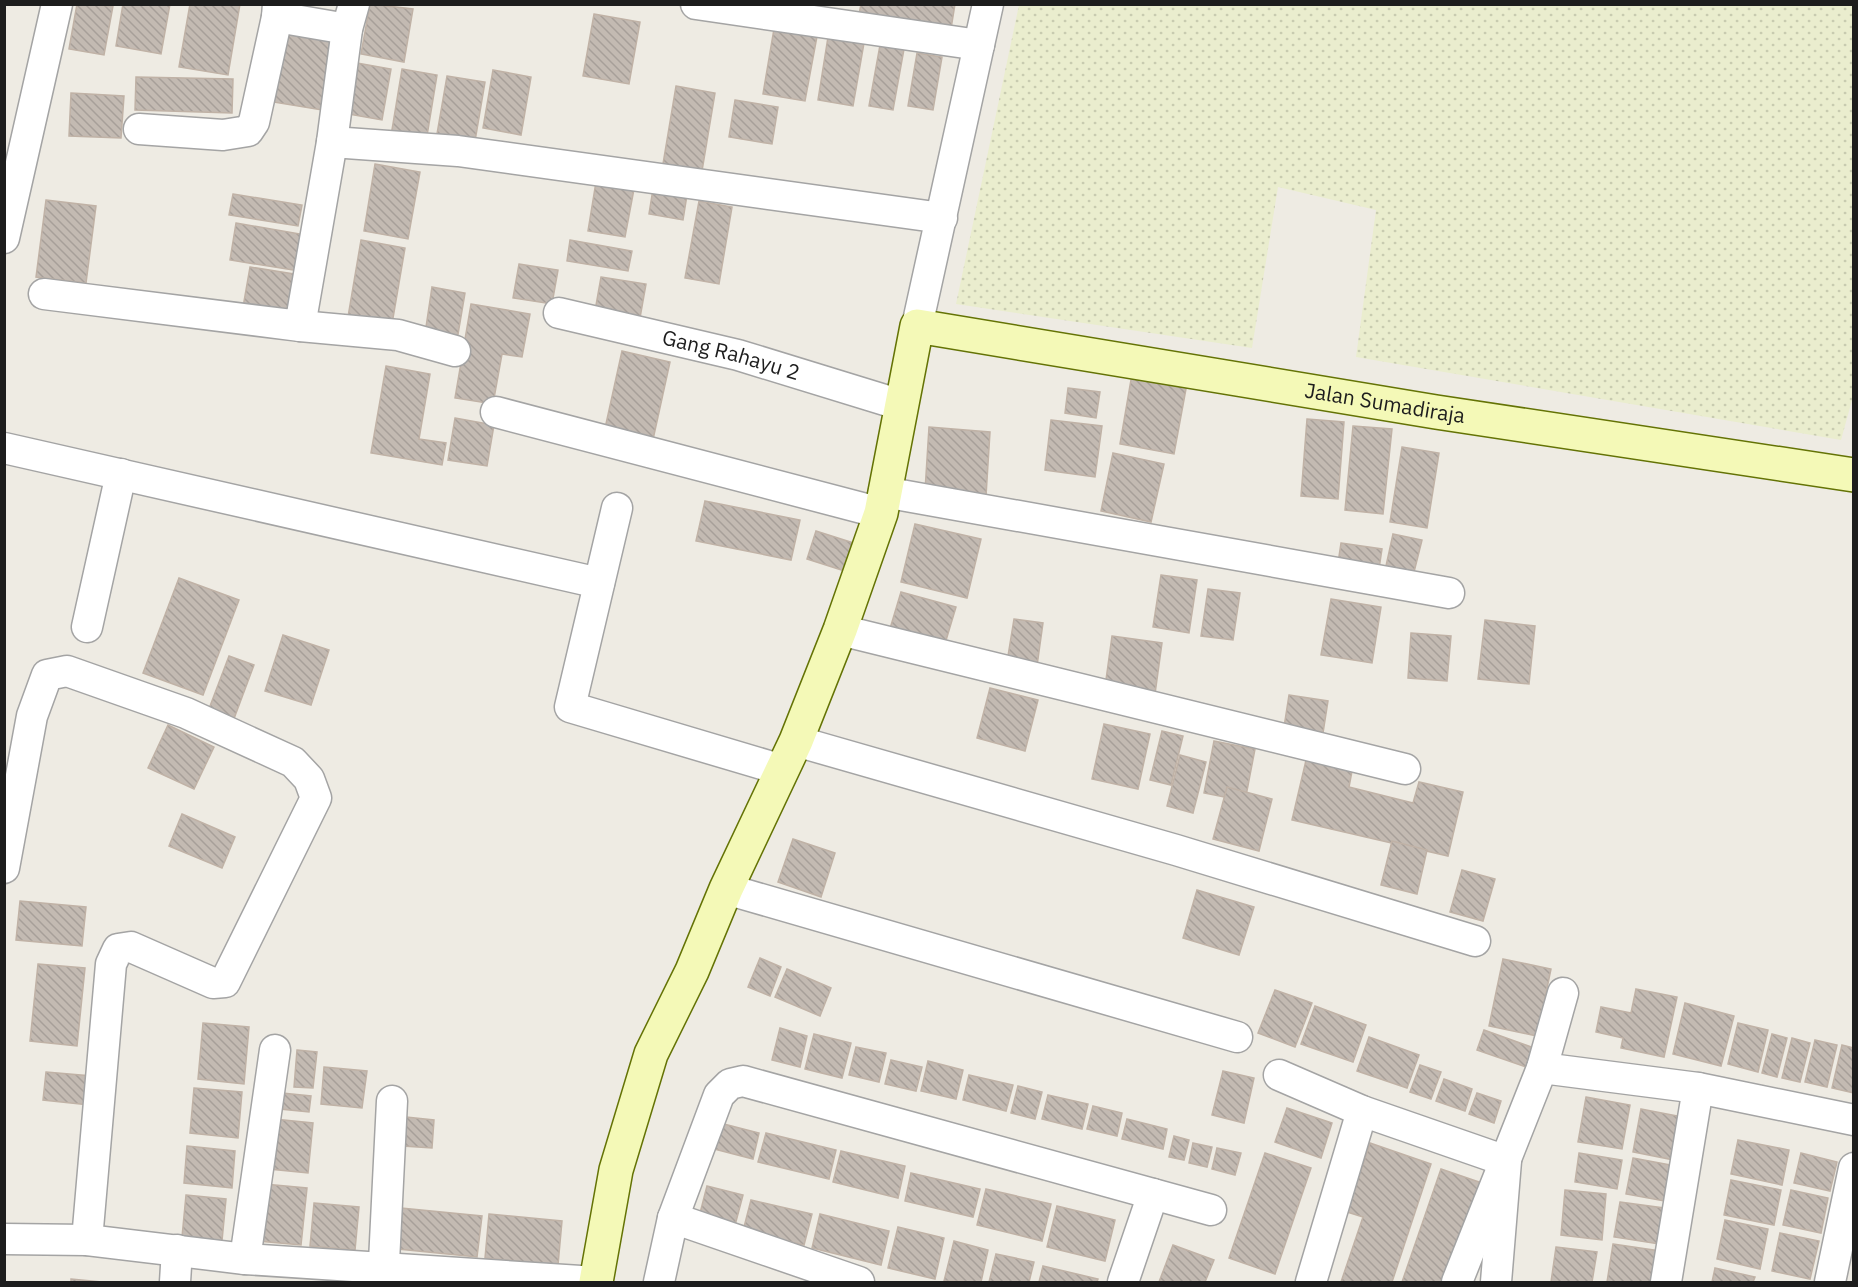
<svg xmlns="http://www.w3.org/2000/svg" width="1858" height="1287" viewBox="0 0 1858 1287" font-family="'IBM Plex Sans',sans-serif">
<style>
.farmland{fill:url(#farmland-dots)}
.building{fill:url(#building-back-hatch);stroke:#c0b2a6;stroke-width:1.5}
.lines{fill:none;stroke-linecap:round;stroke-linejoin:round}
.street-casing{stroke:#a4a4a4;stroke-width:33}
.secondary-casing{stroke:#647305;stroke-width:36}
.street{stroke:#fff;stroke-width:30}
.secondary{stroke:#f4f9b7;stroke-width:33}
.labels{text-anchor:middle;stroke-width:4.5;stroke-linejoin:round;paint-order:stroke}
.street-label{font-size:21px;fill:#1d1d1d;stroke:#fff}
</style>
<defs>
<pattern id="farmland-dots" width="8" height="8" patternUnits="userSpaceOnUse" patternTransform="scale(1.5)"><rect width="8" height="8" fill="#eaedce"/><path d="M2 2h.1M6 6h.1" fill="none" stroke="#c8cbb0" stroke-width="1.8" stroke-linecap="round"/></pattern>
<pattern id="building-back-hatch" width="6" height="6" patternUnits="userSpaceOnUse" patternTransform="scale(1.5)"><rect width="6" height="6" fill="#c3bab2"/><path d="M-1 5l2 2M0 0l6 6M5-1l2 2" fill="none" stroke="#a79f99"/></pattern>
</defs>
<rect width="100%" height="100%" fill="#eeebe3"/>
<!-- farmland -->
<polygon class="farmland" points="1019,5 1853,5 1854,393 1841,440 1356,357 1376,210 1278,187 1252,348 956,304"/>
<!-- building -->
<g class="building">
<polygon points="77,4 113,6 104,55 69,49"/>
<polygon points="123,4 170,4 161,54 116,46"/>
<polygon points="190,4 240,4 228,75 179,67"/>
<polygon points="370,4 413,9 404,62 361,54"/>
<polygon points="861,4 955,4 950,35 858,20"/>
<polygon points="594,14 640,22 629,84 583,76"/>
<polygon points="775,23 818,31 805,101 763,94"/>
<polygon points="279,31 340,41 328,111 267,101"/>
<polygon points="828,37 864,43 853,106 818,100"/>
<polygon points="880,45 904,49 893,110 869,106"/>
<polygon points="917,53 942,57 933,110 908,106"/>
<polygon points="357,63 391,69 382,120 348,114"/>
<polygon points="402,69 437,75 426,142 391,136"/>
<polygon points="493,70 531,77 521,135 483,128"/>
<polygon points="447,76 485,82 475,141 437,134"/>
<polygon points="136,77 233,79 232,113 135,110"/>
<polygon points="676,86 715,93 701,177 662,170"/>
<polygon points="71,93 124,96 121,138 69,136"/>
<polygon points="735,100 778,107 772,144 729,137"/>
<polygon points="375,164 420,172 408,239 364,231"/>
<polygon points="596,182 634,189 625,237 588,231"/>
<polygon points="653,189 687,195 683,220 649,214"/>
<polygon points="233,194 302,205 298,226 229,215"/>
<polygon points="46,200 96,206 86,283 36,277"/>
<polygon points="699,201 732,207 719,284 685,278"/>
<polygon points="236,223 306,235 299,271 230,260"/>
<polygon points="361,240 405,248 392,324 348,317"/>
<polygon points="570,240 632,251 628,271 567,261"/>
<polygon points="519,264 558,270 552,304 513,298"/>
<polygon points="250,267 295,274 287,321 242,313"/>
<polygon points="601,277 646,284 640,318 595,311"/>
<polygon points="432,287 465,293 457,340 425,334"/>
<polygon points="471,304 530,314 522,357 502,354 493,404 455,398"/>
<polygon points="622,351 670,362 652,444 604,433"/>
<polygon points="386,366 430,374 419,439 446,443 442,465 371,453"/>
<polygon points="1133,368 1188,378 1174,454 1120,444"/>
<polygon points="1068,388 1100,392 1096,418 1065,413"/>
<polygon points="455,418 494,425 487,466 448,460"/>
<polygon points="1307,419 1344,422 1338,499 1301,496"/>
<polygon points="1051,420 1102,426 1095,477 1045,470"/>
<polygon points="1353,426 1392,429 1383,514 1345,510"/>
<polygon points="929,427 990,432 986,496 925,491"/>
<polygon points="1402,447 1439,453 1427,528 1390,522"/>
<polygon points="1113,453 1164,464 1151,522 1101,511"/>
<polygon points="705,501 800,520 791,560 696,541"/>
<polygon points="915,524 981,539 967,598 901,582"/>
<polygon points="816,531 860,545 851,573 807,559"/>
<polygon points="1393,534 1422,540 1414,572 1386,566"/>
<polygon points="1341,543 1382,549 1379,569 1338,563"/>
<polygon points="1161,575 1197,580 1189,633 1153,627"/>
<polygon points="179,578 239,600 203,695 143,673"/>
<polygon points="1208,589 1240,593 1233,640 1201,636"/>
<polygon points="901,592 956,607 944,647 889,632"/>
<polygon points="1331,599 1381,607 1372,663 1321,655"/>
<polygon points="1014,619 1043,623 1037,666 1007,662"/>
<polygon points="1485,620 1535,626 1529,684 1478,679"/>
<polygon points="1411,633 1451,636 1447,681 1408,678"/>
<polygon points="283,635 329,650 311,705 265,691"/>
<polygon points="1112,636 1162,643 1155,694 1105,687"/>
<polygon points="229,656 254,665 232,724 207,714"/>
<polygon points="990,688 1038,700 1025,751 977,738"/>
<polygon points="1289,695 1328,701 1323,733 1284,727"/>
<polygon points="1104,724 1150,734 1138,789 1092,779"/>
<polygon points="168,725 214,747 194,789 148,768"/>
<polygon points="1162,731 1183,736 1171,785 1150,780"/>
<polygon points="1214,741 1255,749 1245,801 1204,793"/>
<polygon points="1180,755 1206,762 1193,813 1167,806"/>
<polygon points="1307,756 1353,766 1349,787 1413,803 1419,782 1463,792 1448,856 1292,820"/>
<polygon points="1227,787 1272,799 1259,851 1213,839"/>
<polygon points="182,814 235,837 222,868 169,846"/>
<polygon points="793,839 835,853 821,897 778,882"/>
<polygon points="1392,841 1427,850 1417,894 1381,885"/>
<polygon points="1462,870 1495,879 1483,921 1450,912"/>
<polygon points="1197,890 1254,907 1239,955 1183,938"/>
<polygon points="20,901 86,907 82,946 16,940"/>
<polygon points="760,958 781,967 770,996 748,987"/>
<polygon points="1503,959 1551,969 1537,1036 1489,1026"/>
<polygon points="38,964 85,968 77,1046 30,1041"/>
<polygon points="787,969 831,988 820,1016 775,997"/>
<polygon points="1636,989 1677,997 1664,1057 1621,1048 1623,1038 1596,1032 1601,1007 1631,1013"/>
<polygon points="1275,990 1312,1003 1295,1047 1258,1033"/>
<polygon points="1685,1003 1734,1016 1721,1066 1673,1054"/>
<polygon points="1315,1006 1366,1025 1353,1062 1301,1044"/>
<polygon points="203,1023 249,1027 244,1084 198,1079"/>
<polygon points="1738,1023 1768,1030 1758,1072 1728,1064"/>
<polygon points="780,1028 807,1036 800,1067 772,1060"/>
<polygon points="1484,1030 1534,1048 1526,1067 1477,1050"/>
<polygon points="814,1034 851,1043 842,1078 805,1069"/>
<polygon points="1772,1034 1787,1038 1777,1077 1762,1073"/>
<polygon points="1369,1037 1419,1055 1407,1088 1357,1071"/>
<polygon points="1792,1038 1810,1043 1800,1082 1782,1078"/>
<polygon points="1815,1040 1837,1045 1827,1087 1805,1082"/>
<polygon points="1842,1045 1854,1048 1854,1093 1832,1088"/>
<polygon points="856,1047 886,1053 879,1082 849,1075"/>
<polygon points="297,1050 317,1052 313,1088 294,1087"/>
<polygon points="891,1060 922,1067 916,1091 885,1084"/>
<polygon points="928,1061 963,1070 956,1099 921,1091"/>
<polygon points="1420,1065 1441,1072 1431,1099 1410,1092"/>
<polygon points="324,1067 367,1071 362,1108 321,1104"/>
<polygon points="1223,1071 1254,1078 1244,1123 1212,1115"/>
<polygon points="46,1072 92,1076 89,1105 43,1100"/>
<polygon points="969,1075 1013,1085 1006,1111 963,1100"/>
<polygon points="1444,1079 1472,1089 1465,1111 1436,1101"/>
<polygon points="1018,1086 1042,1092 1035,1119 1011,1113"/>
<polygon points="194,1088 242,1092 238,1138 190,1133"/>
<polygon points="282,1093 311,1096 309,1112 280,1109"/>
<polygon points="1477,1093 1501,1101 1494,1123 1469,1114"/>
<polygon points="1048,1095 1088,1104 1082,1129 1042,1119"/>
<polygon points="1586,1097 1630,1105 1622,1149 1578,1142"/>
<polygon points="1093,1106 1122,1113 1117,1136 1087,1129"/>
<polygon points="1287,1108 1332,1123 1321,1158 1275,1142"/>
<polygon points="1641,1109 1683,1117 1674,1160 1633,1152"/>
<polygon points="406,1117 434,1120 432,1148 403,1146"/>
<polygon points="274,1119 313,1123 308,1173 269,1169"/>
<polygon points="1127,1119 1167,1129 1163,1149 1122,1139"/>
<polygon points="720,1123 759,1133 753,1159 714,1149"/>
<polygon points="766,1133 836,1150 829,1179 758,1162"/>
<polygon points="1174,1136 1189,1140 1184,1160 1169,1157"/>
<polygon points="1738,1140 1789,1150 1782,1185 1731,1174"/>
<polygon points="1193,1143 1212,1147 1207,1167 1189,1163"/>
<polygon points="1370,1143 1431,1164 1392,1282 1341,1282 1363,1217 1347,1212"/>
<polygon points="187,1146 235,1151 232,1188 184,1183"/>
<polygon points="1217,1148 1241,1153 1235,1175 1212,1169"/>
<polygon points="841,1151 905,1166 898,1198 833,1182"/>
<polygon points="1265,1153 1311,1168 1275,1274 1229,1258"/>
<polygon points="1579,1153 1622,1160 1617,1189 1575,1182"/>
<polygon points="1801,1153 1837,1162 1830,1191 1794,1183"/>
<polygon points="1633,1158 1671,1165 1664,1201 1626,1194"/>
<polygon points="1441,1169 1482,1183 1448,1282 1402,1282"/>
<polygon points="911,1173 980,1189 973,1217 905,1201"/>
<polygon points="1731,1180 1781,1190 1774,1225 1724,1215"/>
<polygon points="264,1184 307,1188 301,1245 258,1241"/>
<polygon points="707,1186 743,1195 734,1229 698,1221"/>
<polygon points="986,1189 1051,1204 1042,1241 977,1225"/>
<polygon points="1565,1190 1606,1194 1602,1240 1561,1235"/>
<polygon points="1791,1190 1828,1198 1821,1233 1783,1225"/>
<polygon points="186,1195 226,1199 222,1241 182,1237"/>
<polygon points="751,1200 812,1214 804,1245 743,1231"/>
<polygon points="1620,1202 1664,1208 1659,1244 1614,1237"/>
<polygon points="314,1203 359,1207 355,1250 310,1246"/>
<polygon points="1057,1206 1115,1220 1105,1261 1047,1247"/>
<polygon points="401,1208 482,1216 477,1257 398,1249"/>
<polygon points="489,1214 562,1221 558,1265 485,1258"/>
<polygon points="820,1214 889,1231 881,1265 812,1248"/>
<polygon points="1725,1220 1768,1229 1760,1269 1717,1259"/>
<polygon points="898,1227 944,1238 935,1279 888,1268"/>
<polygon points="1780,1233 1819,1241 1810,1279 1772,1271"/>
<polygon points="954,1241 988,1250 981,1282 944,1281"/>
<polygon points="1613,1244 1660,1251 1655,1282 1607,1282"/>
<polygon points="1173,1245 1214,1260 1205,1282 1159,1282"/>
<polygon points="1556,1247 1597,1252 1592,1282 1551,1282"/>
<polygon points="996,1254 1034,1262 1029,1282 989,1282"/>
<polygon points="1043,1266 1098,1279 1097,1282 1039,1282"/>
<polygon points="1715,1268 1755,1277 1753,1282 1712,1282"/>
<polygon points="71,1279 102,1282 71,1282"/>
</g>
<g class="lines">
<defs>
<g id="street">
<polyline points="278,4 277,17 347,29"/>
<polyline points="696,4 979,45"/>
<polyline points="139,129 223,135 248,131 254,122 277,17"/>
<polyline points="332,142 458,151 942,218"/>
<polyline points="4,238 57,4"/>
<polyline points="44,294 300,326 332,142 347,29 354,4"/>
<path id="s1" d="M559 313 738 355 901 405"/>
<polyline points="300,326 398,335 455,351"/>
<polyline points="917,326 988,4"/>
<polyline points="496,412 881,513"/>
<polyline points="4,448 599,583"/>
<polyline points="884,492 1449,593"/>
<polyline points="617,508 570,707 782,770"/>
<polyline points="87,627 121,474"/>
<polyline points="840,630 1405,769"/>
<polyline points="796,741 1176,850 1475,941"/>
<polyline points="4,868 32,716 47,675 67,671 186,713 293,762 309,779 316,798 225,982 213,983 131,947 118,949 111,964 87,1240"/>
<polyline points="726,889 1237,1037"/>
<polyline points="1542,1068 1698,1088 1854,1120"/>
<polyline points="1279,1075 1362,1111 1506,1161 1496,1282"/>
<polyline points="673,1218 859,1282"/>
<polyline points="4,1239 87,1240 245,1259 596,1282"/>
<polyline points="245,1259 275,1050"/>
<polyline points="175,1282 177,1250"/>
<polyline points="383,1282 392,1101"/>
<polyline points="659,1282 673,1218 719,1095 730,1084 743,1081 1211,1210"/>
<polyline points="1123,1282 1153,1194"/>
<polyline points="1311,1282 1362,1111"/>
<polyline points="1457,1282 1542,1068 1563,993"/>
<polyline points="1666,1282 1698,1088"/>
<polyline points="1830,1282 1854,1168"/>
</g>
<g id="secondary">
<path id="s2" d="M596 1282 616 1170 651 1054 692 971 726 889 796 741 840 630 881 513 917 326 1436 412 1854 475"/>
</g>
</defs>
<!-- street casing -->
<use href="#street" class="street-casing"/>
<!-- secondary casing -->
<use href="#secondary" class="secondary-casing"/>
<!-- street -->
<use href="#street" class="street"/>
<!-- secondary -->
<use href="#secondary" class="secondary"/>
</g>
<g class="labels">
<!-- street labels -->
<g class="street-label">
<text dy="7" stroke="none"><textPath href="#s1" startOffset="177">Gang Rahayu 2</textPath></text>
<text dy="7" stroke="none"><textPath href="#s2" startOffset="1488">Jalan Sumadiraja</textPath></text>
</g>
</g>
<!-- border -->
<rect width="1858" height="1287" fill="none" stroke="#1d1d1d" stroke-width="12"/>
</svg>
